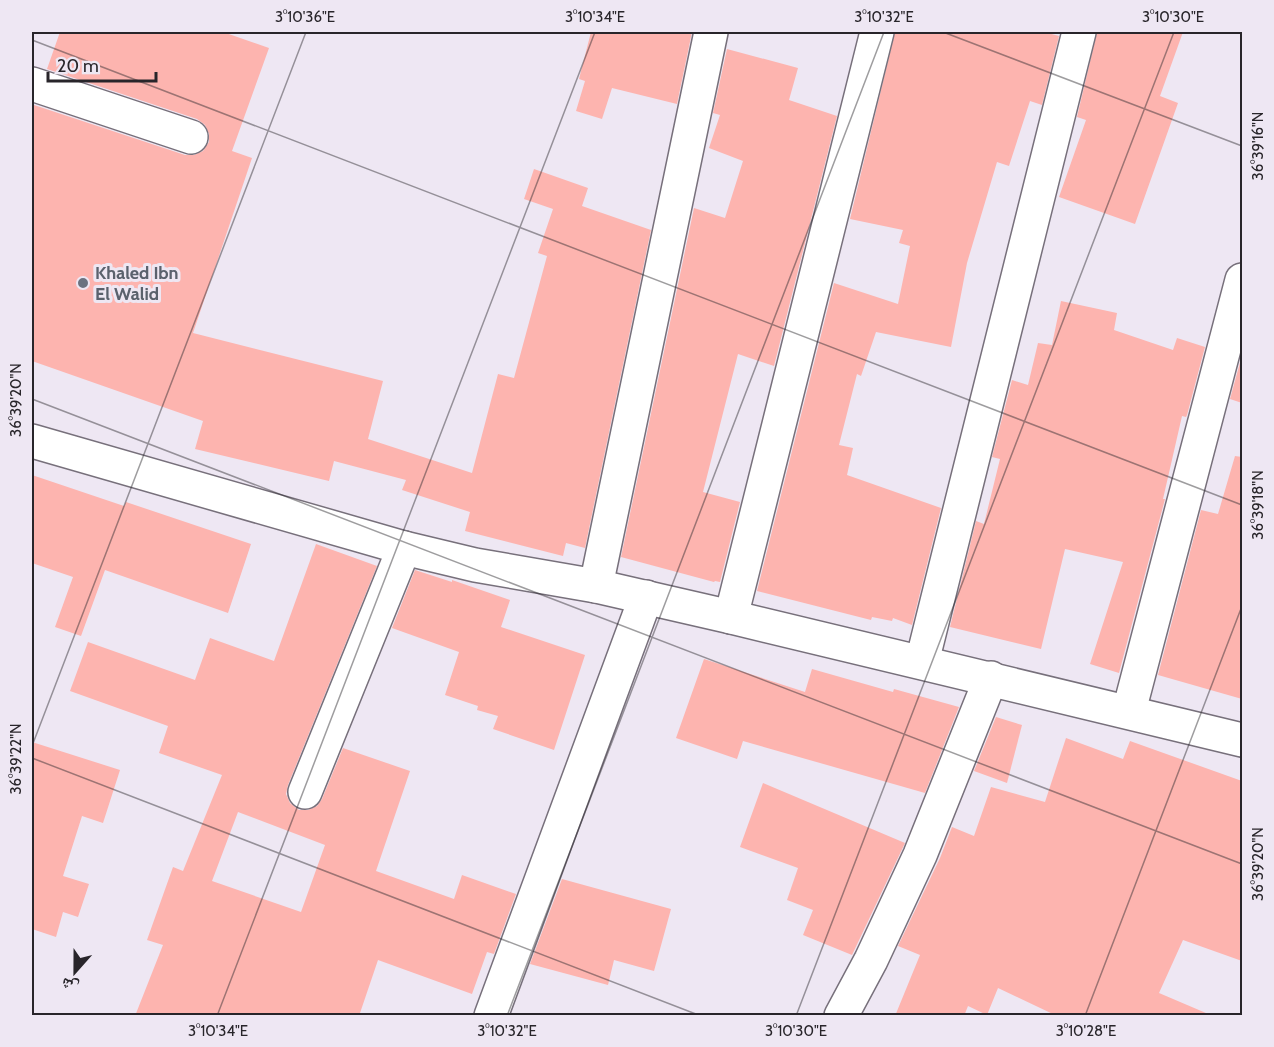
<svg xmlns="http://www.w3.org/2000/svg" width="1274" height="1047" viewBox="0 0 1274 1047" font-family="Cabin,'Noto Naskh Arabic',sans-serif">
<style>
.building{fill:#fdb4af;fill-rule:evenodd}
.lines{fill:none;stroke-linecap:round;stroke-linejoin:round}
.street-casing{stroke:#77707b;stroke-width:36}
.secondary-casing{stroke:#77707b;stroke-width:36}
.street{stroke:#fff;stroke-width:33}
.secondary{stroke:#fff;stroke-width:33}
.ticks{fill:none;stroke:#28252a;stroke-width:1.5;stroke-opacity:0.45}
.worship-dot{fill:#6b7280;stroke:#eee7f3;stroke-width:2}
.labels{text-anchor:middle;stroke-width:6;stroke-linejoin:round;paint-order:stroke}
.worship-label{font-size:18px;font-weight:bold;fill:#5b616d;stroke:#eee7f3;text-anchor:start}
.neatline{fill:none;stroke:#28252a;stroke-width:2}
.ticks-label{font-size:15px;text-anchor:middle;fill:#28252a}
</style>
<rect width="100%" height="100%" fill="#eee7f3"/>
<!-- building -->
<g class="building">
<polygon points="60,32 223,32 269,48 232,151 252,158 193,333 383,381 368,439 472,473 498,374 514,378 547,256 538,253 553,209 524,199 534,169 588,188 582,206 651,230 585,548 566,543 563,556 465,531 470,512 402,490 406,480 334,461 329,481 195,449 203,421 32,361 32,113 34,105 185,155 194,155 203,151 209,142 209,134 205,125 197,119 47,69"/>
<polygon points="591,32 692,32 677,104 612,88 602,119 576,111 585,81 579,79"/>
<polygon points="895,32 1044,32 1059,36 1042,105 1030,101 1009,166 997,162 967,263 951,347 876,332 861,376 857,374 839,445 853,448 847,475 941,508 912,625 893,618 892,621 872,617 871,620 757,591 834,283 898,304 910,246 899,243 903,230 850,219"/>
<polygon points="1097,32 1183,32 1160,96 1178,103 1135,224 1059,197 1086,120 1077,117"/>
<polygon points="727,49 798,68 789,100 837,116 774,366 738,354 703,492 740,502 720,582 715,581 714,582 621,557 694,208 725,218 743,161 709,148 720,115 713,113"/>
<polygon points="1061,301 1117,313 1114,330 1173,350 1177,338 1205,347 1187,415 1186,417 1182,416 1163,499 1165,499 1119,673 1090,664 1123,562 1065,549 1041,649 950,627 976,521 984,524 1000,459 992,457 1012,380 1028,385 1038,343 1052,345"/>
<polygon points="1241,359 1242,359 1242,403 1230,399"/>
<polygon points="1235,456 1242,457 1242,699 1158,675 1201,510 1218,514"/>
<polygon points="32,475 124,506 126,502 251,544 228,613 105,570 81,636 55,627 73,577 32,563"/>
<path d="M316 544 377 566 288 785 286 794 290 803 299 810H308L317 806 322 799 343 748 410 771 376 871 454 899 462 875 516 894 494 954 487 952 472 994 378 960 359 1016H135L163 945 147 940 173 867 183 871 222 775 159 753 168 726 70 691 88 642 195 680 210 638 274 661ZM238 812 325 845 301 912 212 881Z"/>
<polygon points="415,570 452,582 452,580 510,600 501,627 585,655 554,750 493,729 498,716 477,710 478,706 445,695 459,652 392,628"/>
<polygon points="704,659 805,692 812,669 893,692 894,689 959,707 925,793 743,741 737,759 676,738"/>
<polygon points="996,717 1022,725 1007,783 974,771"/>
<polygon points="1066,738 1123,759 1130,741 1242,781 1242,961 1183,940 1159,993 1213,1016 1057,1016 998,988 987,1015 968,1006 964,1016 895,1016 920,955 898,946 940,858 952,827 974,836 991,787 1045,802"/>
<polygon points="32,742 120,770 103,823 82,816 63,876 89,884 78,917 63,912 56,937 32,929"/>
<polygon points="763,783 905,843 852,955 803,935 813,910 787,900 798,868 740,847"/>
<polygon points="562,879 671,909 654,971 614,960 608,985 530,964"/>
</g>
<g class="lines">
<defs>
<g id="street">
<polyline points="32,84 191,137"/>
<polyline points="596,586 711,32"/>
<polyline points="731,617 877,32"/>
<polyline points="922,662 1079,32"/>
<polyline points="1129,711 1242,280"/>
<polyline points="305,792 404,548"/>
<polyline points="491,1016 646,597"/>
<polyline points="841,1016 871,960 920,855 991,678"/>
</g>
<polyline id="secondary" points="32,441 404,548 475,565 596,586 731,617 1242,740"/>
</defs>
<!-- street casing -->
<use href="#street" class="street-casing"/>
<!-- secondary casing -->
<use href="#secondary" class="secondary-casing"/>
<!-- street -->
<use href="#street" class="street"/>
<!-- secondary -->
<use href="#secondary" class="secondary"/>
</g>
<!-- ticks -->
<path class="ticks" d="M943 32 1242 146M32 40 1242 505M32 399 1242 864M32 746 306 32M32 758 701 1016M217 1016 595 32M507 1016 884 32M796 1016 1174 32M1085 1016 1242 606"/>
<!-- markers -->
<circle class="worship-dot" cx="83" cy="283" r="6"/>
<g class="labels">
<!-- worship labels -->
<g class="worship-label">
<text x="95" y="279">Khaled Ibn<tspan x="95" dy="21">El Walid</tspan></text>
</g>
</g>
<!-- border -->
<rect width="1274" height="1047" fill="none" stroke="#eee7f3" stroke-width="66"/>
<!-- north arrow -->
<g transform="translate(75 972) rotate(201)" stroke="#eee7f3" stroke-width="4.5" paint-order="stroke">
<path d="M0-4.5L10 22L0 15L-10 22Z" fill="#28252a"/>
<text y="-9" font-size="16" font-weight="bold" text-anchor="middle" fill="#28252a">ش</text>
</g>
<!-- scale -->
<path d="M48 72v9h108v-9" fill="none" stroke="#28252a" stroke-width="3"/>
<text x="57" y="72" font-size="18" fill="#28252a" stroke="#eee7f3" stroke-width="4.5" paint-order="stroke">20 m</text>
<rect x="33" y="33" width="1208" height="981" class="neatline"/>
<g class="ticks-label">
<text x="305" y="22">3°10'36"E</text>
<text x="595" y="22">3°10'34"E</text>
<text x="884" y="22">3°10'32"E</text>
<text x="1173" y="22">3°10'30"E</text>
<text transform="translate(1258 146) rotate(-90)" y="5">36°39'16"N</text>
<text transform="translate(16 400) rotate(-90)" y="5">36°39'20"N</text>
<text transform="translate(1258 505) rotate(-90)" y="5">36°39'18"N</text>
<text transform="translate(16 759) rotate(-90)" y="5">36°39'22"N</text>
<text transform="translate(1258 864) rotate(-90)" y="5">36°39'20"N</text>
<text x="218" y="1036">3°10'34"E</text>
<text x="507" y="1036">3°10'32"E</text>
<text x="796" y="1036">3°10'30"E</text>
<text x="1086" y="1036">3°10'28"E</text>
</g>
</svg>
